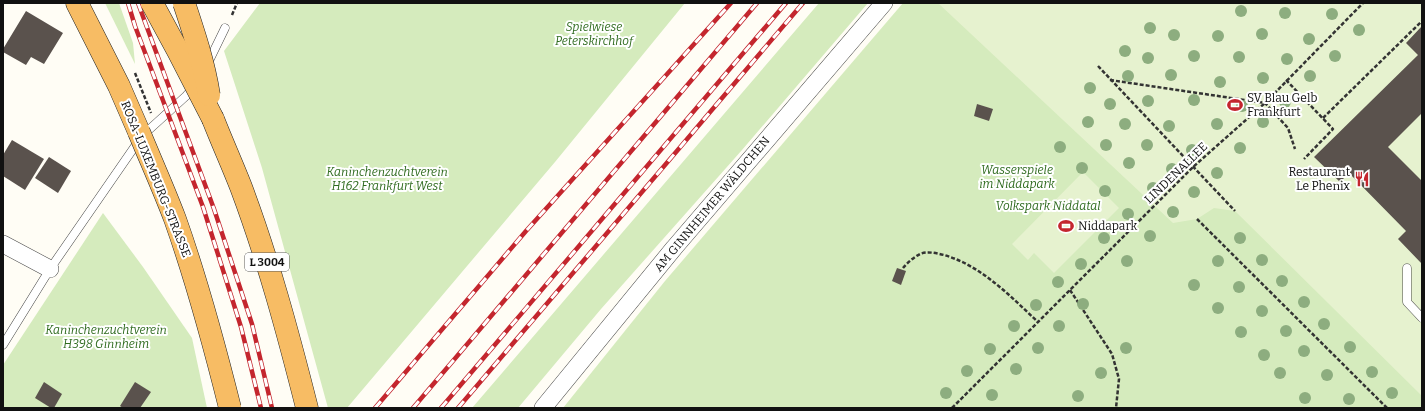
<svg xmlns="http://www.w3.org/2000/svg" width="1425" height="411" viewBox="0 0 1425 411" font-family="Bitter,serif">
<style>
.green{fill:#d5ebbd}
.pitch{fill:#e6f2cf}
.building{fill:#5a524d}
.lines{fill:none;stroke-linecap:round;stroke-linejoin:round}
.service-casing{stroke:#444;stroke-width:9}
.minor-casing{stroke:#444;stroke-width:18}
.trunk-casing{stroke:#222;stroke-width:23}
.path{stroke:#333;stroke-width:2.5;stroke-dasharray:4 2;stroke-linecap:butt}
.service{stroke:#fff;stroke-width:8}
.minor{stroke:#fff;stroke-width:17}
.trunk{stroke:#f7bc64;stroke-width:22}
.rail-casing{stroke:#c4262e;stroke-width:4.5}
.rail{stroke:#fff;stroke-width:3;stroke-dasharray:9;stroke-linecap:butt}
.trunk-bridge-casing{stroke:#222;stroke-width:23;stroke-linecap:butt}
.path-bridge{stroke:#333;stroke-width:2.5;stroke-dasharray:4 2;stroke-linecap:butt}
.trunk-bridge{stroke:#f7bc64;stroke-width:22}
.tree{fill:#8dad7f}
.labels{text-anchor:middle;stroke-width:4;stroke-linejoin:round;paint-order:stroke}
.shield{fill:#fff;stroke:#585858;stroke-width:1}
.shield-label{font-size:11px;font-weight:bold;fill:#111}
.park-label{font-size:12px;font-style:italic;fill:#2f6b1f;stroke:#fff}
.poi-label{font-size:12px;fill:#111;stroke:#fff;text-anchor:start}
.street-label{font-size:12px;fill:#111;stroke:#fff}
</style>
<rect width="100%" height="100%" fill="#fffdf5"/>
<!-- green -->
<g class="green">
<polygon points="105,3 119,3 133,43 135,64"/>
<polygon points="260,3 685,3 555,162 347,408 328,408 262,168 224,51"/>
<polygon points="819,3 868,3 742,150 601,309 518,408 472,408"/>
<polygon points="903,3 1422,3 1422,408 563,408 665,281"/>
<polygon points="103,213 143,267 192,338 207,408 3,408 3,365"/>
</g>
<!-- pitch -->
<g class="pitch">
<polygon points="938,3 1422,3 1422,396 1235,211 1214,208 1197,219 1173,223"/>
<polygon points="1083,172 1119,208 1054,273 1034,253 1028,260 1012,244"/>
</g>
<!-- building -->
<g class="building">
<polygon points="26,11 63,33 44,64 31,57 26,65 3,52 3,49"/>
<polygon points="1422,26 1422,113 1388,147 1422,181 1422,264 1398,239 1406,231 1349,173 1340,182 1314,157 1418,55 1406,43"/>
<polygon points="977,104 993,109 989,121 974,116"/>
<polygon points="12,140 44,159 25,190 3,176 3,155"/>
<polygon points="49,157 71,171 58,193 35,178"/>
<polygon points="897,268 906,271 901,285 892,281"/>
<polygon points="44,382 62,394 54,408 51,408 35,398"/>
<polygon points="135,382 151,392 140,408 123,408 120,406"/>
</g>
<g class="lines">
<defs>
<g id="service">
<polyline points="207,65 225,28"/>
<polyline points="1407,268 1407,302 1422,318"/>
<polyline points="3,345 50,269 142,136 186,96 194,87"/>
</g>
<g id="minor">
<polyline points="3,244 50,269"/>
<polyline points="543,408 674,248 884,3"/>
</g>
<g id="trunk">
<polyline points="77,3 119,86 139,132"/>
<path d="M213 119C222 142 232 164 241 187 268 259 288 333 307 408"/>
</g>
</defs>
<!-- service casing -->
<use href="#service" class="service-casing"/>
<!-- minor casing -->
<use href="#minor" class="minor-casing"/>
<!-- trunk casing -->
<use href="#trunk" class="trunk-casing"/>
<!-- path -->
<g class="path">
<polyline points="232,15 237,3"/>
<polyline points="1098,66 1235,211"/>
<polyline points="1110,80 1265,103 1288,128 1295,149"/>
<polyline points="1286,80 1333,129 1304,159"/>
<polyline points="1323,118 1422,21"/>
<polyline points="1197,219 1387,408"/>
<path d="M903 268C907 263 914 257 920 254 927 251 936 253 944 255 982 266 1010 296 1038 322"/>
<polyline points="1070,290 1112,354 1119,379 1116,408"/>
<polyline points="952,408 1193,167 1265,103 1363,3"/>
</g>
<!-- service -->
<use href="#service" class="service"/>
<!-- minor -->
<use href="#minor" class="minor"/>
<!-- trunk -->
<use href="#trunk" class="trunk"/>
<defs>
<g id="rail">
<polyline points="128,3 135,26 203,207 241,327 261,408"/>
<polyline points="138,3 214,209 252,324 272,408"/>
<polyline points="375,408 526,231 731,3"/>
<polyline points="413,408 757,3"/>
<polyline points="441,408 786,3"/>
<polyline points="458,408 803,3"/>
</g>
</defs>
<!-- rail casing -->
<use href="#rail" class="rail-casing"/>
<!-- rail -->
<use href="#rail" class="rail"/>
<defs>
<g id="trunk-bridge">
<polyline points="152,3 178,51 213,119"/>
<path d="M184 3C194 33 204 63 209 95"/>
<path d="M139 132C151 161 164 190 175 219 197 281 214 344 230 408"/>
</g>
</defs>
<!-- trunk-bridge casing -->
<use href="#trunk-bridge" class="trunk-bridge-casing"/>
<!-- path-bridge -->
<polyline class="path-bridge" points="135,73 151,113"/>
<!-- trunk-bridge -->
<use href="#trunk-bridge" class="trunk-bridge"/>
</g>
<!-- trees -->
<g class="tree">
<circle cx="1241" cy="11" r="6"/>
<circle cx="1285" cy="13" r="6"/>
<circle cx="1332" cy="14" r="6"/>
<circle cx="1150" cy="28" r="6"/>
<circle cx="1359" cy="30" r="6"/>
<circle cx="1262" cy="34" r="6"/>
<circle cx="1174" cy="35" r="6"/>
<circle cx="1218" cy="36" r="6"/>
<circle cx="1309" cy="39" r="6"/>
<circle cx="1125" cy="51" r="6"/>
<circle cx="1194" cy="56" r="6"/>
<circle cx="1335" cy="56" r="6"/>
<circle cx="1239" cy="57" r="6"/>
<circle cx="1148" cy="58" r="6"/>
<circle cx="1287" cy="59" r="6"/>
<circle cx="1171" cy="75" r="6"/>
<circle cx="1128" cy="76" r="6"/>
<circle cx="1310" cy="76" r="6"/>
<circle cx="1263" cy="78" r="6"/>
<circle cx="1220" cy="82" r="6"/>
<circle cx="1090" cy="88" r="6"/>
<circle cx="1194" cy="100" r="6"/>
<circle cx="1148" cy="101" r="6"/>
<circle cx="1285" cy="102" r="6"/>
<circle cx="1110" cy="104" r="6"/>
<circle cx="1242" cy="106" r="6"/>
<circle cx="1088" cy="122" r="6"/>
<circle cx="1263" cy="122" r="6"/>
<circle cx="1125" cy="124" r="6"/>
<circle cx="1217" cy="124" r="6"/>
<circle cx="1169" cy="126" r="6"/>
<circle cx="1106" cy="145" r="6"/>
<circle cx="1147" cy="145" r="6"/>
<circle cx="1060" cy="147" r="6"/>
<circle cx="1240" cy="148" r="6"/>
<circle cx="1192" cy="150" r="6"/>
<circle cx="1129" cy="163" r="6"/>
<circle cx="1082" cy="168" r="6"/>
<circle cx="1172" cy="169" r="6"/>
<circle cx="1217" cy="173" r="6"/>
<circle cx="1153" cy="188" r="6"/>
<circle cx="1105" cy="191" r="6"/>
<circle cx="1194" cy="192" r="6"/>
<circle cx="1173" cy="212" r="6"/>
<circle cx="1128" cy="214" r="6"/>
<circle cx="1150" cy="236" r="6"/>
<circle cx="1104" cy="238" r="6"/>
<circle cx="1240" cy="238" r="6"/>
<circle cx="1262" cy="260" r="6"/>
<circle cx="1127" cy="261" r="6"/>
<circle cx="1218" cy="261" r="6"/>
<circle cx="1081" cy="264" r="6"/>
<circle cx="1282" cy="281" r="6"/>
<circle cx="1058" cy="282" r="6"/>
<circle cx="1194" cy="285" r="6"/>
<circle cx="1239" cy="287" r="6"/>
<circle cx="1304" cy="302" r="6"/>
<circle cx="1083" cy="304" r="6"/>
<circle cx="1036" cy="305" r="6"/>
<circle cx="1218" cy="308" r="6"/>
<circle cx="1262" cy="311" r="6"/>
<circle cx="1324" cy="324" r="6"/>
<circle cx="1014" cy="326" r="6"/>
<circle cx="1059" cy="326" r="6"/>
<circle cx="1286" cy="331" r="6"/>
<circle cx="1241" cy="332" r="6"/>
<circle cx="1350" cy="347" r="6"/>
<circle cx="1038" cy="348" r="6"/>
<circle cx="1126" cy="348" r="6"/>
<circle cx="990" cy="349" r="6"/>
<circle cx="1304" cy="351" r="6"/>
<circle cx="1264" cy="355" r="6"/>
<circle cx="1016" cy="369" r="6"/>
<circle cx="967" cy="371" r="6"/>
<circle cx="1372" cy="372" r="6"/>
<circle cx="1101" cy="373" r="6"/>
<circle cx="1280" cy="373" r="6"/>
<circle cx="1327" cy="375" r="6"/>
<circle cx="946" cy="393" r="6"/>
<circle cx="1392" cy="393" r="6"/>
<circle cx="992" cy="395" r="6"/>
<circle cx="1078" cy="396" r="6"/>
<circle cx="1305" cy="398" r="6"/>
<circle cx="1349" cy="399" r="6"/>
</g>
<!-- icons -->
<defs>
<symbol id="stadium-bare" viewBox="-9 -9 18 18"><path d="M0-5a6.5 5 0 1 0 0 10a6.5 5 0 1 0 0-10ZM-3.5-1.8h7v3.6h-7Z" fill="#c4262e" stroke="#fff" stroke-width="2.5" paint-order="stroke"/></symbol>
<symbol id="restaurant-bare" viewBox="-9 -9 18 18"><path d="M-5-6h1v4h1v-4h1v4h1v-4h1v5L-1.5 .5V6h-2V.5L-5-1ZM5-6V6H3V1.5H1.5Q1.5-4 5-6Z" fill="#c4262e" stroke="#fff" stroke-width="2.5" paint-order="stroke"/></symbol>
</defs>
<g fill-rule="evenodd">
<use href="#stadium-bare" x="1224" y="94" width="22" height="22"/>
<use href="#restaurant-bare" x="1351" y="168" width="22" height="22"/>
<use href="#stadium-bare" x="1055" y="215" width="22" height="22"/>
</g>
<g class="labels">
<!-- shield labels -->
<rect class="shield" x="245" y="253" width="44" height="18" rx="3"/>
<g class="shield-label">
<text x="267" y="266">L 3004</text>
</g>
<!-- park labels -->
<g class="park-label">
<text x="594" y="31">Spielwiese<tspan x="594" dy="14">Peterskirchhof</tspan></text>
<text x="1017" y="174">Wasserspiele<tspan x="1017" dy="14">im Niddapark</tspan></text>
<text x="387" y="176">Kaninchenzuchtverein<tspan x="387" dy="14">H162 Frankfurt West</tspan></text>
<text x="1048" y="210">Volkspark Niddatal</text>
<text x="106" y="334">Kaninchenzuchtverein<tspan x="106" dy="14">H398 Ginnheim</tspan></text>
</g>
<!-- poi labels -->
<g class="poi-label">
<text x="1247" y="102">SV Blau Gelb<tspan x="1247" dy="14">Frankfurt</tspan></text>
<text x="1350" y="176" text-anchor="end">Restaurant<tspan x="1350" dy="14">Le Phenix</tspan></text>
<text x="1078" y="230">Niddapark</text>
</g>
<!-- street labels -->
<g class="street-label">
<text transform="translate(1176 173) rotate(-44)" y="4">LINDENALLEE</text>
<text transform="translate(156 179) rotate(68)" y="4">ROSA-LUXEMBURG-STRASSE</text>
<text transform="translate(712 204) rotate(-50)" y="4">AM GINNHEIMER WÄLDCHEN</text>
</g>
</g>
<!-- border -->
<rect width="1425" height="411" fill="none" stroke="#111111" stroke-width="8"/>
</svg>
